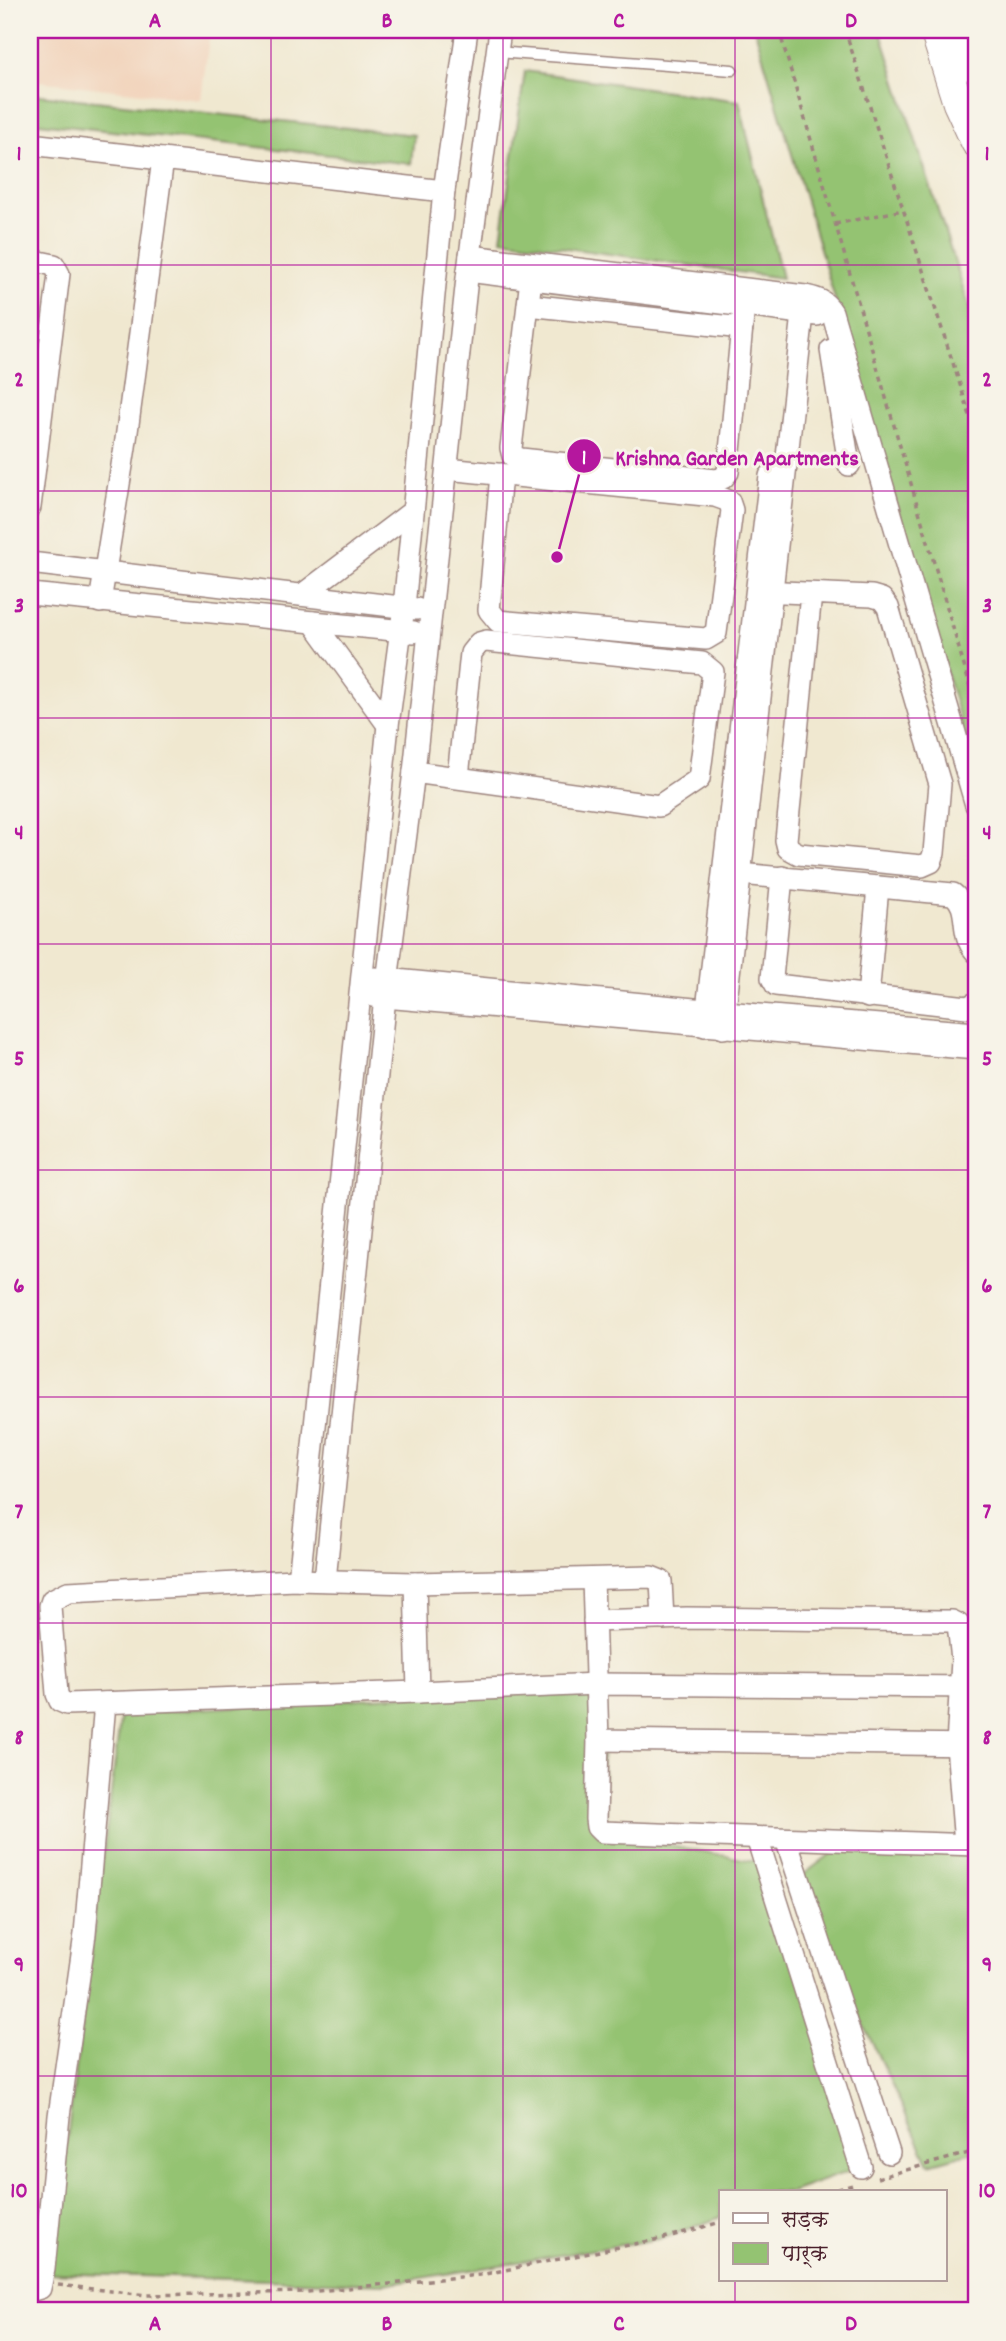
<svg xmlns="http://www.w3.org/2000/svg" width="1006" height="2341" viewBox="0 0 1006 2341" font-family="Dekko,'Playpen Sans Deva',sans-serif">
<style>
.built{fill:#f2d5be}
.green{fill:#94c372;stroke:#6f714e;stroke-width:2}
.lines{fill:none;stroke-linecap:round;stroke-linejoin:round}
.lane-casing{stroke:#9d847e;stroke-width:13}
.street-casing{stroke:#9d847e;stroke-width:24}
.secondary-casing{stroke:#9d847e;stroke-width:32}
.path{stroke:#9d847e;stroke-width:3.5;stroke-dasharray:5 5;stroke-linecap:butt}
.lane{stroke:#fff;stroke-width:10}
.street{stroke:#fff;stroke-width:21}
.secondary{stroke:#fff;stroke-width:30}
.grid{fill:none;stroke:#b5179e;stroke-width:2;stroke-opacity:0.55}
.leader{fill:none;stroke:#b5179e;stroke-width:2.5}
.callout-dot{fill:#b5179e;stroke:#f7f3e8;stroke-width:2.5}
.mark-label{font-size:21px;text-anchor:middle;font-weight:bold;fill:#fff}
.callout-label{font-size:23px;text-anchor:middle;font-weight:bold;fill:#b5179e;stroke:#f7f3e8;stroke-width:6;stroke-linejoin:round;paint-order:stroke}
.neatline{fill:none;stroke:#b5179e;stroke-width:2.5}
.grid-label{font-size:23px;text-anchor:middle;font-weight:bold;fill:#b5179e}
</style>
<rect width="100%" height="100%" fill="#f7f3e8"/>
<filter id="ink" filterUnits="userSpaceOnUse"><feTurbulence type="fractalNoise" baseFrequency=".0143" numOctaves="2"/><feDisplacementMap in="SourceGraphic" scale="14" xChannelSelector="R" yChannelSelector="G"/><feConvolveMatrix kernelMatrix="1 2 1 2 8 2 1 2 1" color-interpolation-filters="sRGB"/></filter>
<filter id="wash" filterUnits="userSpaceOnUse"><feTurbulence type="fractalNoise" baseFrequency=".00686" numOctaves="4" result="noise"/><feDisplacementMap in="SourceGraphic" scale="28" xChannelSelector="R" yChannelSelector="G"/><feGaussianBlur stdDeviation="1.57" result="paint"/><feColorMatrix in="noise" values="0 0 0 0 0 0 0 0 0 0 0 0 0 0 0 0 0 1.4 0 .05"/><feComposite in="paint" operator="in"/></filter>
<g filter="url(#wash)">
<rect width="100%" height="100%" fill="#f0e8d0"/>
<!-- built -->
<polygon class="built" points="30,30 210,30 201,100 30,80"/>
<!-- green -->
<g class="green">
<polygon points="755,30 880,30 976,328 976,773"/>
<polygon points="525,71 739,101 782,278 501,239"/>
<polygon points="30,94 414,135 411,164 30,122"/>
<polygon points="597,1684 608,1834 765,1863 861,2167 791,2192 721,2192 721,2217 664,2238 385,2284 50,2273 121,1714"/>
<polygon points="848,1841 976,1845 976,2151 929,2164 808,1906 799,1878"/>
</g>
</g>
<g filter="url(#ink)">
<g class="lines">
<defs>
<polyline id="lane" points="497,52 732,70"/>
<g id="street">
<polyline points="30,144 444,191"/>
<path d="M470 256 805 296C818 299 824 300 832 312L976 805"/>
<polyline points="30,260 54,265 59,274 30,507"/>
<polyline points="468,271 817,315"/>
<polyline points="531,279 511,448 513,456 521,459 716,480 723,478 728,472 744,305"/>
<polyline points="528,305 742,328"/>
<polyline points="831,350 849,465"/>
<polyline points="447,469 715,496 729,501 732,510 716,633 706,639 498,621 489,610 501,474"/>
<polyline points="30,563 417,609"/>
<polyline points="772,592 783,592 872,596 882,599 888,607 940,784 934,853 931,862 922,866 799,854 788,848 786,840 811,594"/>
<polyline points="30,594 414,632"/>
<polyline points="302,595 413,511"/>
<polyline points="100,602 125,447 163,159"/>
<polyline points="313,622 388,725"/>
<polyline points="414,772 659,806 699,779 713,672 702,663 486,641 479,643 471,653 458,777"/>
<path d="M741 874 953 894C972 909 958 932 976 952"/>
<polyline points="782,877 772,978 776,985 967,1007 976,1003"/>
<polyline points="375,978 725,1012 976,1033"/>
<polyline points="373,996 976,1049"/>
<polyline points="868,997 878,887"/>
<polyline points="705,1026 770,476"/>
<polyline points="723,1028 805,296"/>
<polyline points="593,1579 598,1740 976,1745"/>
<polyline points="299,1580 388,725 404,607 444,191 467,30"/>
<polyline points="325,1580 385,997 414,772 467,278 500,30"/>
<polyline points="415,1583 418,1692"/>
<polyline points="663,1619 661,1581 651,1577 415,1583 295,1580 68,1592 52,1600 50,1606 57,1694 60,1701 67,1704 418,1692 597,1684 976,1687"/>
<polyline points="594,1621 687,1618 943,1621 952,1621 958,1624 962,1660 957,1745 965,1844"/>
<polyline points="598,1740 596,1819 597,1827 602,1832 976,1845"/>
<polyline points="757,1838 861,2167"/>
<polyline points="786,1839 889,2153"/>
<polyline points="30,2291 40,2288 44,2269 59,2116 85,1934 105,1703"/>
</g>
<g id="secondary">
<polyline points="935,30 958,103 976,142"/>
<polyline points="964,30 976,68"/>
</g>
</defs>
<!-- lane casing -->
<use href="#lane" class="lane-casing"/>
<!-- street casing -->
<use href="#street" class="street-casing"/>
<!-- secondary casing -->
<use href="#secondary" class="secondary-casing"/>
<!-- path -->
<g class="path">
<polyline points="779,30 976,707"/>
<polyline points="845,30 976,434"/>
<polyline points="835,224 903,210"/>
<polyline points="969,683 976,682"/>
<polyline points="877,2178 976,2151"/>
<polyline points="828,2192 856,2184"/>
<polyline points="58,2285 146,2295 307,2292 480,2275 664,2238 721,2222"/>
</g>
<!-- lane -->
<use href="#lane" class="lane"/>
<!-- street -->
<use href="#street" class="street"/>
<!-- secondary -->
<use href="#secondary" class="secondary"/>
</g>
</g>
<!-- grid -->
<path class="grid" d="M271 30V2311M503 30V2311M735 30V2192M30 265H976M30 491H976M30 718H976M30 944H976M30 1170H976M30 1397H976M30 1623H976M30 1850H976M30 2076H976M735 2280V2311"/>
<!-- callouts -->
<path class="leader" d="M557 557L584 456"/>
<g class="callout-dot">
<circle cx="557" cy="557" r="7"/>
<circle cx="584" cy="456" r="18"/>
</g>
<g class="mark-label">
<text x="584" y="464">1</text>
</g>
<g class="callout-label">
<text x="737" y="465">Krishna Garden Apartments</text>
</g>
<!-- margin -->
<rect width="1006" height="2341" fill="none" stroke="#f7f3e8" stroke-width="77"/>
<!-- legend -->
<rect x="719" y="2190" width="228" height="91" fill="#f7f3e8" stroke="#b29e9c" stroke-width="2"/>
<rect x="733" y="2213" width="35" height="10" fill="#ffffff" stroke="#b29e9c" stroke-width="2"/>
<text x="782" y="2226" font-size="21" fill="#4a1f2b">सड़क</text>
<rect x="733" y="2243" width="35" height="21" fill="#94c372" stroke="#b29e9c" stroke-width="2"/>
<text x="782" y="2260" font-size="21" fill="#4a1f2b">पार्क</text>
<rect x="38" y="38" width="930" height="2264" class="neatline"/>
<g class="grid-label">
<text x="155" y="27">A</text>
<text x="387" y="27">B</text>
<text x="619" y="27">C</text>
<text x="851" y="27">D</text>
<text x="19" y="160">1</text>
<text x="987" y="160">1</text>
<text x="19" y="386">2</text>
<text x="987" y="386">2</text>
<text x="19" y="612">3</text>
<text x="987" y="612">3</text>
<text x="19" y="839">4</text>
<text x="987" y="839">4</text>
<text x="19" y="1065">5</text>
<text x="987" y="1065">5</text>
<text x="19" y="1292">6</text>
<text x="987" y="1292">6</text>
<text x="19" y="1518">7</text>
<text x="987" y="1518">7</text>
<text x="19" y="1744">8</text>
<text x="987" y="1744">8</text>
<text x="19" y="1971">9</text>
<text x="987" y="1971">9</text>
<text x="19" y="2197">10</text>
<text x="987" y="2197">10</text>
<text x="155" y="2330">A</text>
<text x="387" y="2330">B</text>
<text x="619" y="2330">C</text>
<text x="851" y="2330">D</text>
</g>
</svg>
